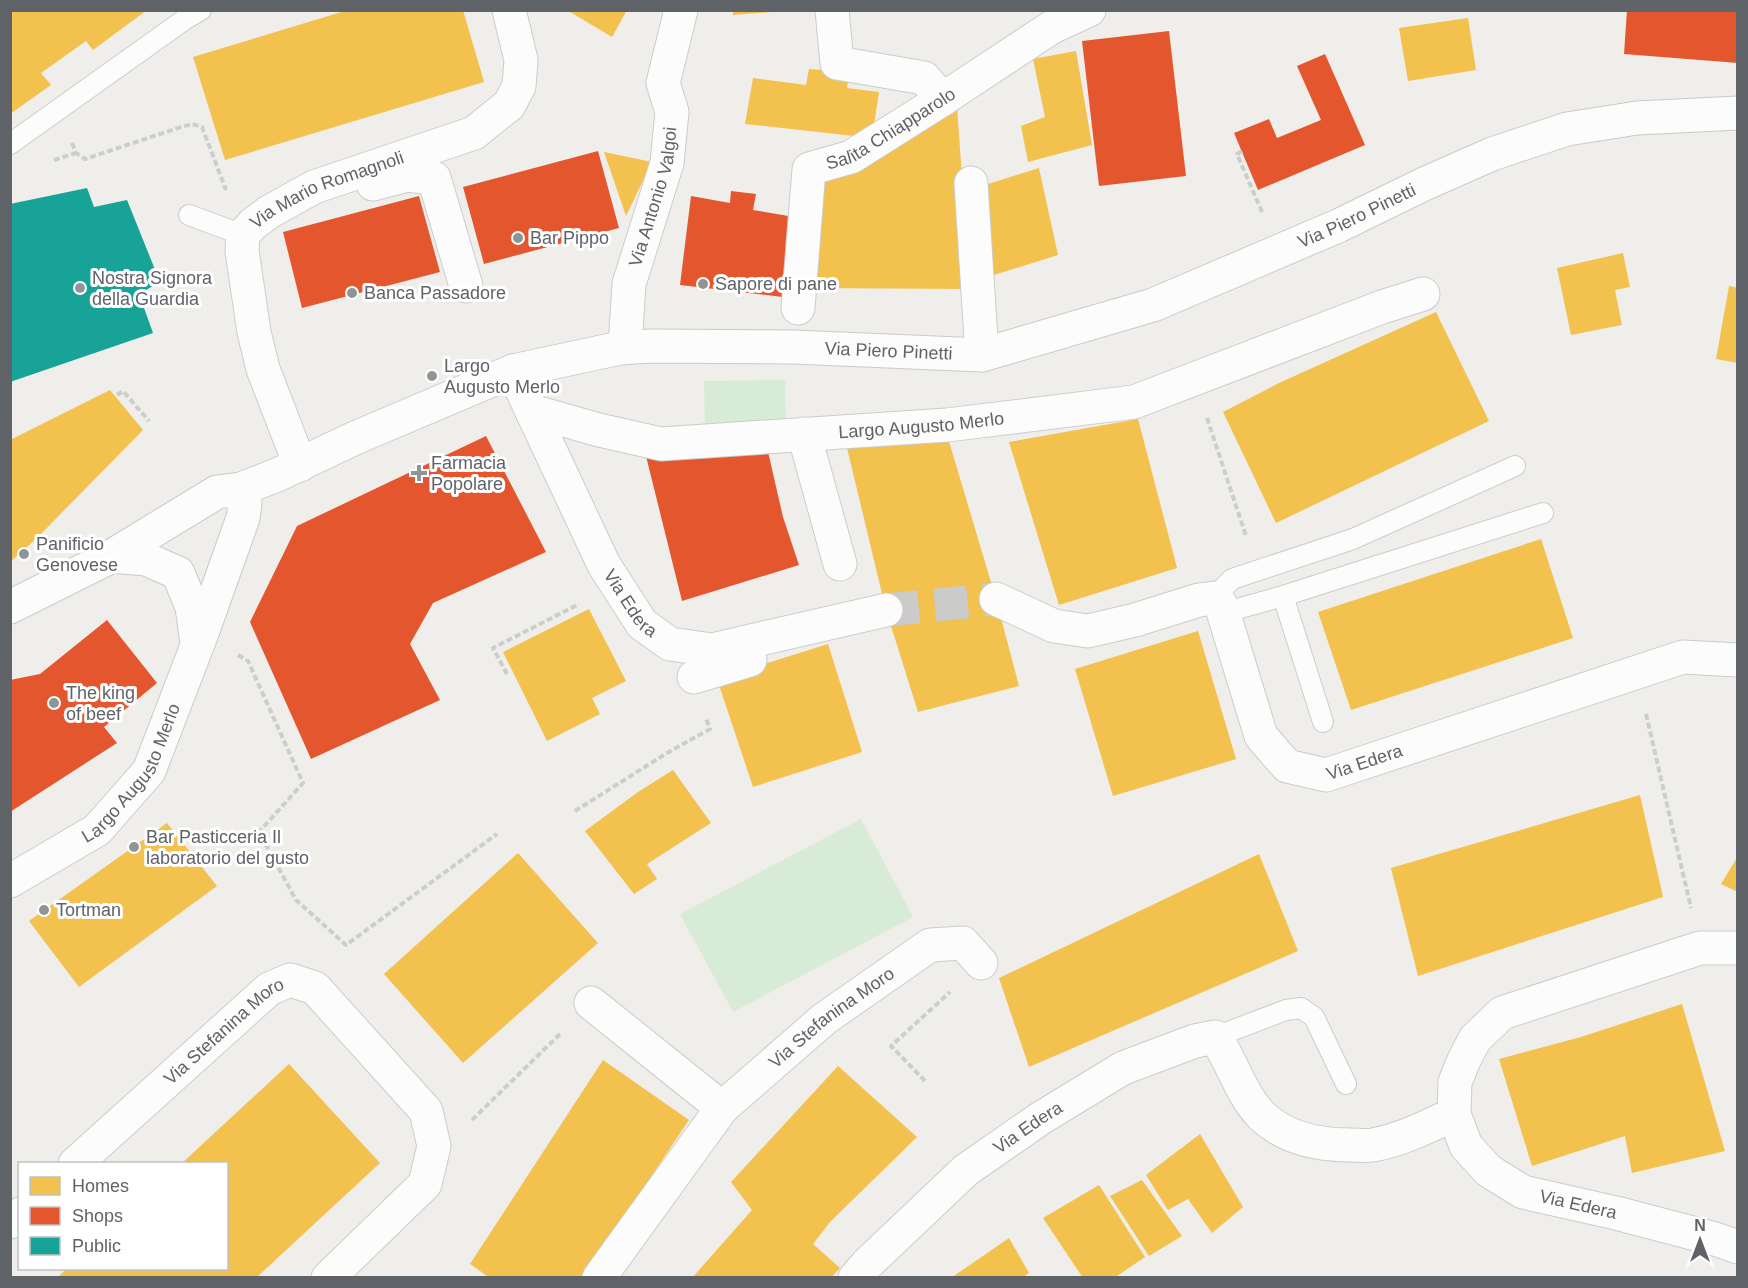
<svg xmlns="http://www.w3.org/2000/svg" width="1748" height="1288" viewBox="0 0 1748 1288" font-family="Helvetica,sans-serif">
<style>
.green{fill:#d8ebd6}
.homes{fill:#f2c14e}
.shops{fill:#e4572e}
.public{fill:#17a398}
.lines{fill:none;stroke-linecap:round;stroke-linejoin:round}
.street-tunnel{stroke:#cbcbca;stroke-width:33;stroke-dasharray:33 16;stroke-linecap:butt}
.lane-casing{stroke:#cbcccc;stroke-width:22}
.street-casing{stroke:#cbcccc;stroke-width:35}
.secondary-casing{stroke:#cacacb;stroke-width:35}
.path{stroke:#cacfcc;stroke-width:4;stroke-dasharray:6 3;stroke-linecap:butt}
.lane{stroke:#fdfcfc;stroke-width:20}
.street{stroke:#fdfcfc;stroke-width:33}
.secondary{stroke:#fdfcfc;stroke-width:33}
.poi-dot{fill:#919496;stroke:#fff;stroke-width:2}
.labels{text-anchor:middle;stroke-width:6;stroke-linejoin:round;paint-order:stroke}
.street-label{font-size:18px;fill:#5f6368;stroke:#fff}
.poi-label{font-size:18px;fill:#5f6368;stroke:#fff;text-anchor:start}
</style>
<rect width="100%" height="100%" fill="#efeeea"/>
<!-- green -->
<g class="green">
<polygon points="785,380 786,430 705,431 704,381"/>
<polygon points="861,819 913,917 733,1012 680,914"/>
</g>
<!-- homes -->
<g class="homes">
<polygon points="10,10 147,10 93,50 86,41 41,73 51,85 10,114"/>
<polygon points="348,10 463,10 484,82 225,160 193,57"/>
<polygon points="567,10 627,10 612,37"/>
<polygon points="733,10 772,10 772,12 733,15"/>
<polygon points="1468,18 1476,70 1408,81 1399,28"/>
<polygon points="1076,51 1092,145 1028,162 1021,126 1045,117 1033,59"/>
<polygon points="809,69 849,72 847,88 879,92 872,138 745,124 753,78 806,85"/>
<polygon points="957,107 970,289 808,288 820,173"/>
<polygon points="604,152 652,162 626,216"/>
<polygon points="1039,168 1058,255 994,275 985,185"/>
<polygon points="1623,253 1630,287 1615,290 1622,325 1571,335 1557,268"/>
<polygon points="1729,286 1738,288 1738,363 1716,359"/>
<polygon points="1436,312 1489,421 1276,523 1223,412 1279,383"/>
<polygon points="110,390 143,430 36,539 10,562 10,440"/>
<polygon points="1138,419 1177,568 1059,605 1009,442"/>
<polygon points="948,438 996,599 1019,686 918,712 886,610 847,448"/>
<polygon points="1541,539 1573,638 1351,710 1318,612"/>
<polygon points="589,609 626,681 592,698 600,714 547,741 503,652"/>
<polygon points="1198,631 1236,759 1113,796 1075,669"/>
<polygon points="828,644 862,752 753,787 717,679"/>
<polygon points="673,770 711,823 647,864 657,879 634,894 585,831 638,792"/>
<polygon points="1640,795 1663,897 1418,976 1391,868"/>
<polygon points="167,823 217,886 79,987 29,921"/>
<polygon points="518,853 598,943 463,1063 384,974"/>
<polygon points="1259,854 1298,951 1029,1067 999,978"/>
<polygon points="1738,856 1738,892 1721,884"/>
<polygon points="1682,1004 1725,1151 1632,1173 1625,1136 1532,1166 1499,1059 1581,1037"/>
<polygon points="603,1060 689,1120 583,1278 490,1278 470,1264"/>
<polygon points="289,1064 380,1163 256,1278 57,1278 67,1268 226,1268 226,1164 181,1164"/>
<polygon points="838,1066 917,1137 830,1222 813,1244 840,1268 831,1278 692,1278 752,1210 731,1182"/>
<polygon points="1200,1134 1243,1207 1212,1233 1188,1199 1168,1210 1146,1175"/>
<polygon points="1142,1180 1182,1236 1149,1256 1110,1196"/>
<polygon points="1099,1185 1145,1257 1114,1278 1083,1278 1043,1218"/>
<polygon points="1009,1238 1029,1273 1022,1278 951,1278"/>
</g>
<!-- shops -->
<g class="shops">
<polygon points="1627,10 1738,10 1738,63 1624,54"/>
<polygon points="1169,31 1186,176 1099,186 1082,41"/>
<polygon points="1325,54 1365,145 1258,190 1234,133 1269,119 1277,138 1321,120 1297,66"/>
<polygon points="598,151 619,228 484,264 463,187"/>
<polygon points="731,191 756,194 753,210 800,218 791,298 680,285 691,196 730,203"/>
<polygon points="419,196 440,272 302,308 283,232"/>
<polygon points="486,436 546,552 433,603 410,644 440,700 311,759 250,622 297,526"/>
<polygon points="766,443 783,517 799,565 682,601 645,452"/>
<polygon points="107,620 157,683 104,727 117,743 10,812 10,680 40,674"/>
</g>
<!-- public -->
<polygon class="public" points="87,188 94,207 127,200 160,282 139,294 153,333 10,382 10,204"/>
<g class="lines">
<!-- street-tunnel -->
<polyline class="street-tunnel" points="886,610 996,599"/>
<defs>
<g id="lane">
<polyline points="10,144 184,20 201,10"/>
<polyline points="189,215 243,235"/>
<polyline points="1283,596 1323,722"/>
<polyline points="1214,598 1232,579 1353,539 1515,466"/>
<polyline points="1223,613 1283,596 1543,513"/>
<polyline points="1215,1037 1286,1010 1301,1008 1314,1017 1346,1084"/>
</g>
<g id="street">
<polyline points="832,10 837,63 924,78 943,99"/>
<polyline points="971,183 982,355"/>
<polyline points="373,184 407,175 434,178 466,286"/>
<path id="s1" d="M798 308 809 169 851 157 943 99 1052 27 1089 10"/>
<path id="s2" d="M625 347 629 284 667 163 672 112 663 83 681 10"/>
<path id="s3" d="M513 371 604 565 642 624 670 644 712 650 886 610"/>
<path id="s4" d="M532 411 599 430 661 444 947 425 1134 402 1382 307 1423 294"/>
<polyline points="804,434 840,564"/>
<path id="s5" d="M300 465 263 369 254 332 242 251 243 235 253 224 269 212 314 187 474 133 509 105 519 86 521 60 509 10"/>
<path id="s6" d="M996 599 1054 626 1088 631 1135 620 1199 600 1214 598 1221 605 1261 736 1287 766 1326 775 1683 657 1738 660"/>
<polyline points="694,677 750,660"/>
<path id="s7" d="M1738 948H1700L1502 1013 1475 1039 1464 1060 1455 1082 1454 1114 1466 1146 1489 1171 1523 1192 1616 1213 1715 1239 1738 1247"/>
<polyline points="591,1003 722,1108"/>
<path id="s8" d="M75 1164 269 989 290 980 315 988 426 1111 434 1146 425 1184 328 1278"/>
<polyline points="10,1222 20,1214"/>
<path id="s9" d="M599 1278 722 1108 824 1019 930 945 963 943 981 963"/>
<path id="s10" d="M855 1278 867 1264 966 1170 1041 1118 1123 1068 1195 1041 1215 1037C1233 1062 1240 1094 1262 1116 1286 1139 1319 1145 1350 1145 1358 1145 1366 1146 1373 1145 1401 1140 1429 1126 1454 1114"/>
</g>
<g id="secondary">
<polyline points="112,556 146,559 178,573 192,607 197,643"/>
<path id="s11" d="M10 607 112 556 217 492 241 489 277 475 355 438 513 371 620 348 651 346 794 347 982 355 1153 305 1338 226 1424 184 1492 154 1567 129 1637 118 1738 113"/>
<path id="s12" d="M10 881 97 830 149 771 202 633 243 518 245 503 241 489"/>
</g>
</defs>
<!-- lane casing -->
<use href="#lane" class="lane-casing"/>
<!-- street casing -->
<use href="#street" class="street-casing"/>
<!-- secondary casing -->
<use href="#secondary" class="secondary-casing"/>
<!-- path -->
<g class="path">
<polyline points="72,143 76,153 85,159 181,127 192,124 202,127 226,190"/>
<polyline points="1242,151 1237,154 1262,212"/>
<polyline points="54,160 76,153"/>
<polyline points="117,395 123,391 149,421"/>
<polyline points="1207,418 1246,536"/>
<polyline points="238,655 248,661 303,783 259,832 296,900 346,945 497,834"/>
<polyline points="507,674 493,648 579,604"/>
<polyline points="1646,714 1691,908"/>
<polyline points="575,811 667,753 710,729 706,718"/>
<polyline points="925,1081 891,1046 950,992"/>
<polyline points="472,1120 561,1033"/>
</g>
<!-- lane -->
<use href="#lane" class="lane"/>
<!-- street -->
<use href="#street" class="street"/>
<!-- secondary -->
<use href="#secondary" class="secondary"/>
</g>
<!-- markers -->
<g class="poi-dot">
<circle cx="518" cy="238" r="6"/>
<circle cx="703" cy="284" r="6"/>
<circle cx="80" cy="288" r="6"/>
<circle cx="352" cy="293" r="6"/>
<circle cx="432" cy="376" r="6"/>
<path d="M416 464h6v6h6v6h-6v6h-6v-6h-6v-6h6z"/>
<circle cx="24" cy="554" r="6"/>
<circle cx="54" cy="703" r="6"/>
<circle cx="134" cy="847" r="6"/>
<circle cx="44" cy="910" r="6"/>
</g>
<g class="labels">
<!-- street labels -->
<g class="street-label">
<text dy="6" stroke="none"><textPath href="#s1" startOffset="231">Salita Chiapparolo</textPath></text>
<text dy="6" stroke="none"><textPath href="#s5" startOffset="336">Via Mario Romagnoli</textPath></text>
<text dy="6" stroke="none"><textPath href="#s2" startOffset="154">Via Antonio Valgoi</textPath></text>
<text dy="6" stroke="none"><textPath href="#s11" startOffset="1430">Via Piero Pinetti</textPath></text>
<text dy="6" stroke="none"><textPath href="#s11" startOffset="936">Via Piero Pinetti</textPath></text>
<text dy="6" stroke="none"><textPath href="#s4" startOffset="394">Largo Augusto Merlo</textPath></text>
<text dy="6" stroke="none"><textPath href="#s3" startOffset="261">Via Edera</textPath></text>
<text dy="6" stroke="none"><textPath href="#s6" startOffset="496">Via Edera</textPath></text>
<text dy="6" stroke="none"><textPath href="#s12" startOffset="168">Largo Augusto Merlo</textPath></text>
<text dy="6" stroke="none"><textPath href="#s9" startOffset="352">Via Stefanina Moro</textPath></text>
<text dy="6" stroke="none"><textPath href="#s8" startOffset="200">Via Stefanina Moro</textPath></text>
<text dy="6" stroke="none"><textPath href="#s10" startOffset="230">Via Edera</textPath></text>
<text dy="6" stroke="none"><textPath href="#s7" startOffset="528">Via Edera</textPath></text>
</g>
<!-- poi labels -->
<g class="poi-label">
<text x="530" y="244">Bar Pippo</text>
<text x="92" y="284">Nostra Signora<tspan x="92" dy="21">della Guardia</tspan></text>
<text x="715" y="290">Sapore di pane</text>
<text x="364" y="299">Banca Passadore</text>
<text x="444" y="372">Largo<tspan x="444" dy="21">Augusto Merlo</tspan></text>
<text x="431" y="469">Farmacia<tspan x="431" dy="21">Popolare</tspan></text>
<text x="36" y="550">Panificio<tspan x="36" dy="21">Genovese</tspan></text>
<text x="66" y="699">The king<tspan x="66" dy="21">of beef</tspan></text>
<text x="146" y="843">Bar Pasticceria Il<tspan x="146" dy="21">laboratorio del gusto</tspan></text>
<text x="56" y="916">Tortman</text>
</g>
</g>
<!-- border -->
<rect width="1748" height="1288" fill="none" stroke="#5f6368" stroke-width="24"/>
<!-- legend -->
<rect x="18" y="1162" width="210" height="108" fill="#ffffff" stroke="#bfc1c3" stroke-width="1.5"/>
<rect x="30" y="1177" width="30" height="18" fill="#f2c14e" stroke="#bfc1c3" stroke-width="1.5"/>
<text x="72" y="1192" font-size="18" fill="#5f6368">Homes</text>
<rect x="30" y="1207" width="30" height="18" fill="#e4572e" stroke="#bfc1c3" stroke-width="1.5"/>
<text x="72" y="1222" font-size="18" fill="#5f6368">Shops</text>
<rect x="30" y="1237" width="30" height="18" fill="#17a398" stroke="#bfc1c3" stroke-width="1.5"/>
<text x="72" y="1252" font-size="18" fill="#5f6368">Public</text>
<!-- north arrow -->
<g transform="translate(1700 1240)" stroke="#ffffff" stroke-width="4.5" paint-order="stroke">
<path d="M0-4.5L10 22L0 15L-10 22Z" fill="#5f6368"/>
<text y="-9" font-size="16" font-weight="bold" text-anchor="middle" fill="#5f6368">N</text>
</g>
</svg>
